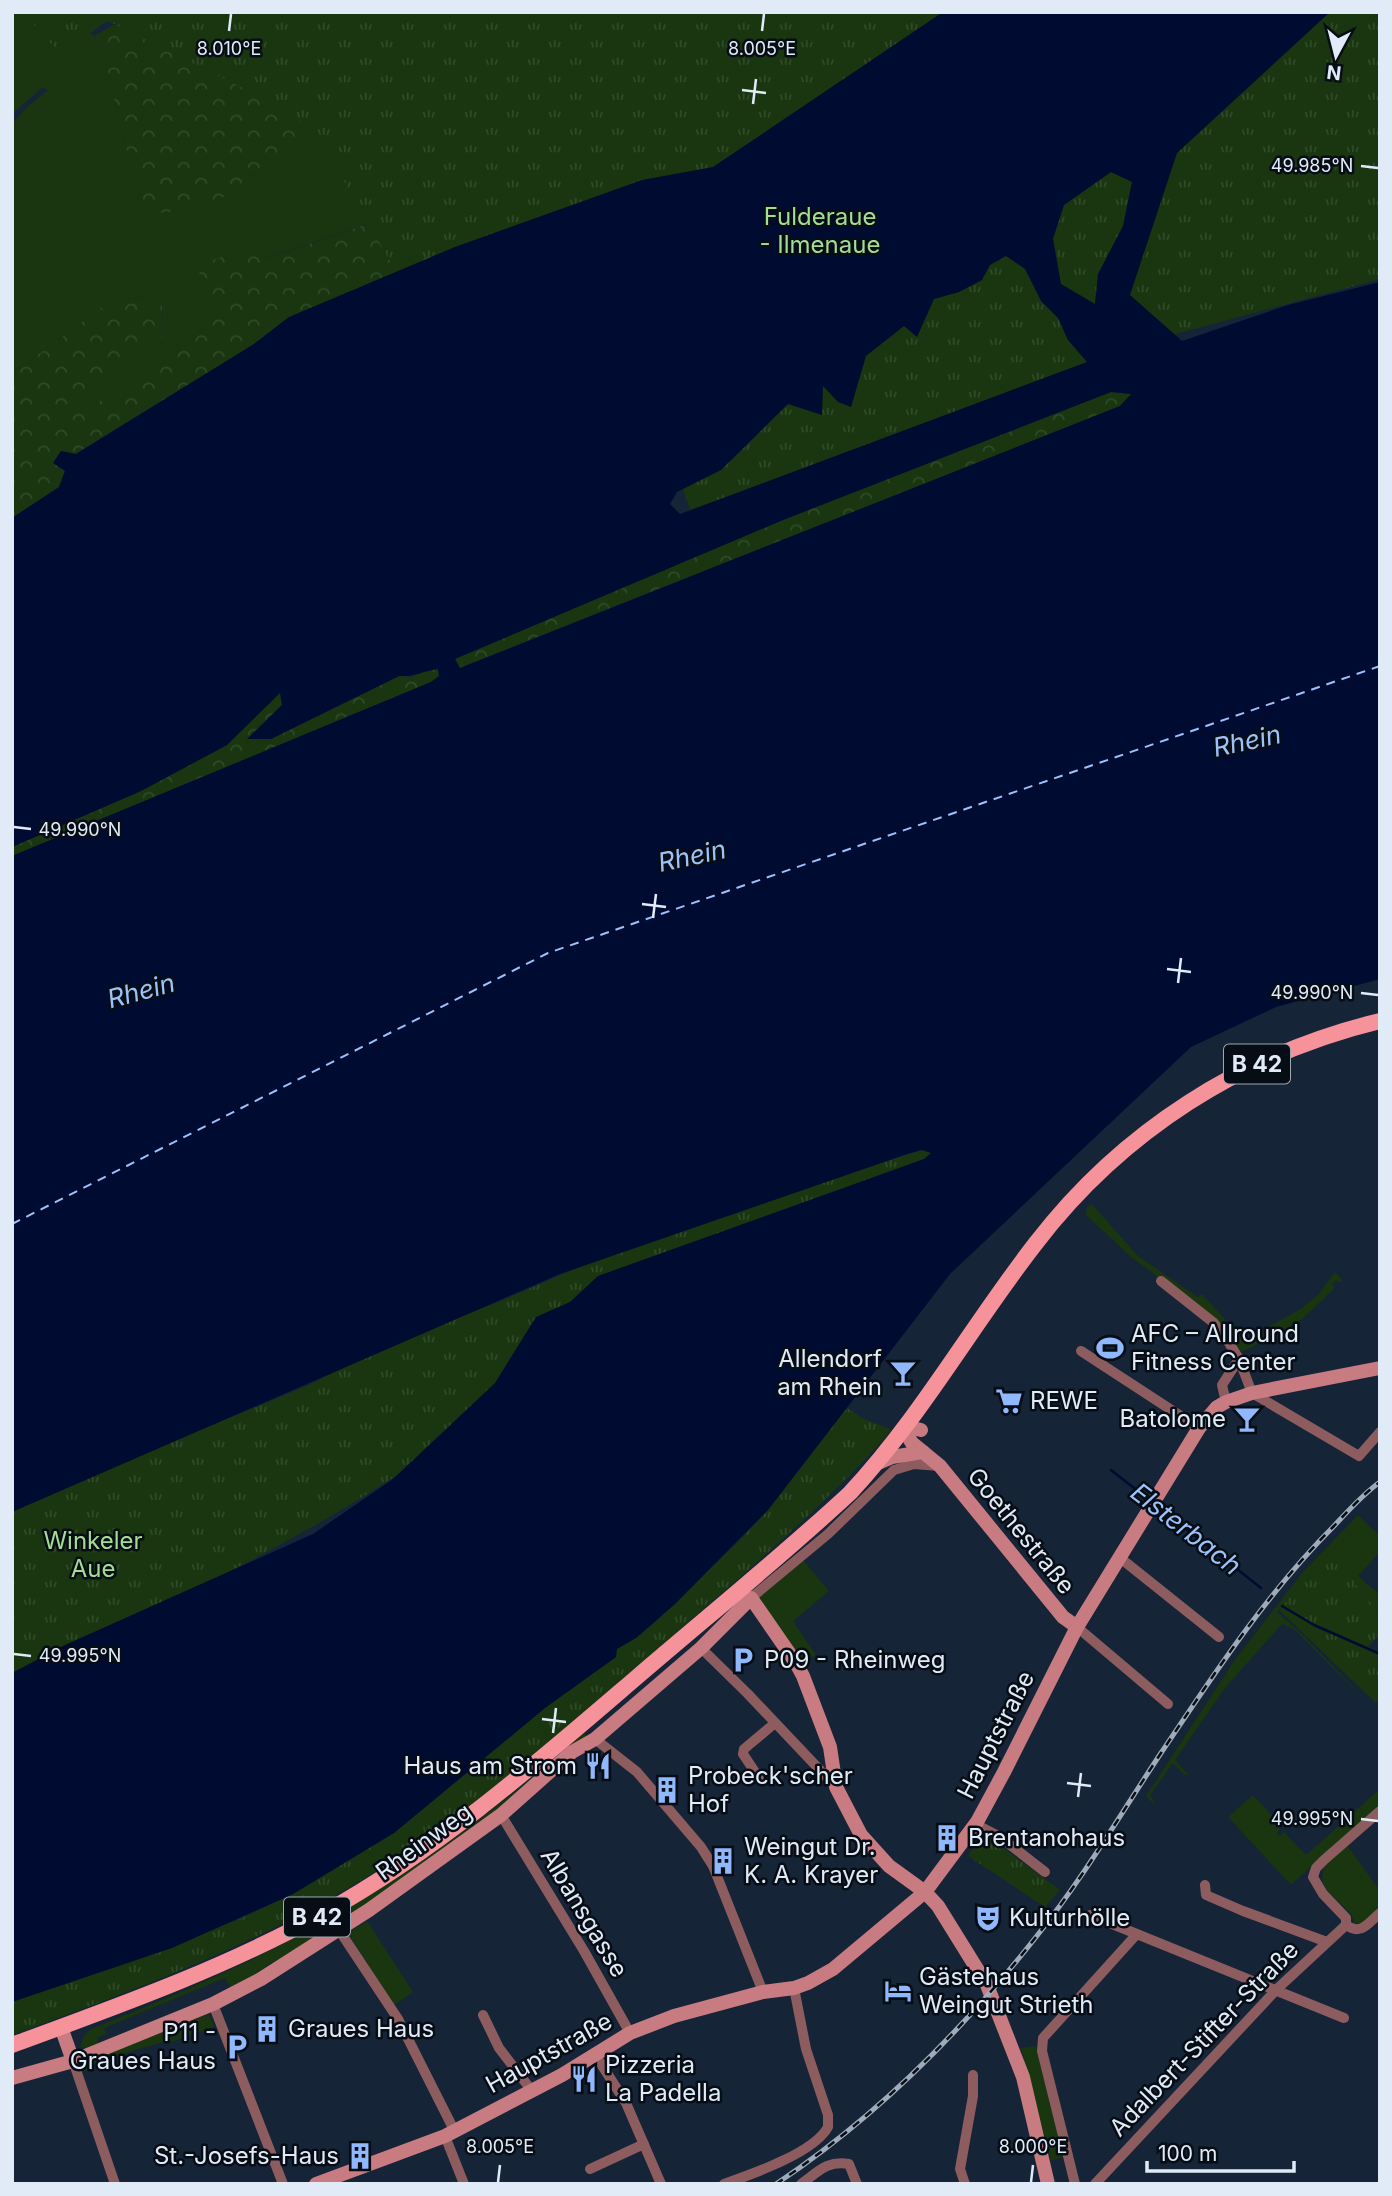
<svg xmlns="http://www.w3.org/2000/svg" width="1392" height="2196" viewBox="0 0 1392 2196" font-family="Inter,sans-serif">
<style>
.green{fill:#193610}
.forest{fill:url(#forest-crowns)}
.park{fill:url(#park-tufts)}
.water{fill:#000b32;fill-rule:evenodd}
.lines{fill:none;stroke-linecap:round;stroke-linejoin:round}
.stream{stroke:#000b32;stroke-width:2.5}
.ferry{stroke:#9cc2fa;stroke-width:2;stroke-dasharray:9 7;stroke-linecap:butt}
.street{stroke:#8c5c5f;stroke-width:10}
.secondary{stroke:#c87b80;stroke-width:14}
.primary{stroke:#f6929a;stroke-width:16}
.rail-casing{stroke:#9fabba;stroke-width:5}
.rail{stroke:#070d15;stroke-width:2.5;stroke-dasharray:8;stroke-linecap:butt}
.ticks{fill:none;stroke:#e1ebf8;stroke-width:2.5}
.labels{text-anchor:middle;stroke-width:5;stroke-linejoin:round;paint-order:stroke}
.shield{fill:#070d15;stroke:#a0a8b4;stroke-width:2}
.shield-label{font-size:23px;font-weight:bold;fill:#e1ebf8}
.park-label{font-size:24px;fill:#a4dc94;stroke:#070d15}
.poi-label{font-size:24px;fill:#e1ebf8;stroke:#070d15;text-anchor:start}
.street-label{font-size:24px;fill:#e1ebf8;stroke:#070d15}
.water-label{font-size:26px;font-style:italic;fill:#9cc2fa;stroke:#070d15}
.ticks-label{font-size:18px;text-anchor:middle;fill:#e1ebf8;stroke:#070d15;stroke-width:5;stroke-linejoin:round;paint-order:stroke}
</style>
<defs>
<pattern id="forest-crowns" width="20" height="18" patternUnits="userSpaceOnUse" patternTransform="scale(1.75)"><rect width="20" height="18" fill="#193610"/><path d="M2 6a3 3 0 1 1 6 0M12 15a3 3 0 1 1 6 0" fill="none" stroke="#2f4a28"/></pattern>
<pattern id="park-tufts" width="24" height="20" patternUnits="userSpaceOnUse" patternTransform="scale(1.75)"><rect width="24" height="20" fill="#193610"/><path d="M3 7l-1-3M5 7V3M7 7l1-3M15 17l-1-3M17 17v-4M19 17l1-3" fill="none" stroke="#2f4a28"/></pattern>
</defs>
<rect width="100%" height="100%" fill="#152437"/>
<!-- green -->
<g class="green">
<polygon points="12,12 62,12 94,36 104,58 126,148 148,214 209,208 303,136 348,107 496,179 266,259 256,246 199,280 205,287 215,311 195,340 133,382 81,413 65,400 134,363 145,345 163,337 162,301 152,295 109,302 12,374 12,124 25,109 48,90 43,87 12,114"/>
<polygon points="1092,1204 1138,1256 1198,1297 1202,1294 1244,1340 1299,1310 1319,1294 1335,1272 1342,1280 1340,1283 1336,1280 1332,1284 1335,1288 1302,1319 1283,1331 1242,1352 1217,1320 1131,1257 1086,1215 1087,1207"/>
<polygon points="1358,1515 1380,1536 1380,1552 1358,1576 1380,1595 1380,1614 1361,1593 1351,1575 1325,1556 1277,1612 1306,1638 1380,1715 1295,1630 1282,1624 1225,1688 1175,1760 1188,1774 1186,1776 1173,1763 1150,1795 1155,1802 1154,1804 1146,1796 1234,1661 1302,1573"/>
<polygon points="802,1559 829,1591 793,1621 816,1655 801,1662 758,1595"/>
<path d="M584 1733 586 1736 510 1802 309 1945 271 1963 232 1990 225 1978 104 2028 106 2034 97 2038 99 2045 92 2049 80 2047 84 2036 91 2029C160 2001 229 1973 294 1938 400 1883 495 1812 584 1733Z"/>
<polygon points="1380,1789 1380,1804 1291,1885 1228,1817 1253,1795 1282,1826 1277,1833 1280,1836 1284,1832 1306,1855"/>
<path d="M1347 1845 1380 1891V1907L1362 1923H1355C1350 1901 1314 1897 1324 1867Z"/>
<polygon points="367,1921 413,1992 394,2005 348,1933"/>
<polygon points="209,2014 214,2027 174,2041 163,2042 97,2061 91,2069 82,2072 78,2062"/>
<polygon points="1036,2046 1063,2157 1051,2161 1021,2048"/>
</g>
<!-- forest -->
<g class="forest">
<polygon points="131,15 348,107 303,136 209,208 148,214 126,148 104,58 94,36"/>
<polygon points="713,167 289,317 254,344 75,454 61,451 65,471 59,487 12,518 12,374 109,302 152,295 162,301 163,337 145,345 135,363 66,400 81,412 133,382 195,340 214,311 205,287 199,280 200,264 256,246 267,259 496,179"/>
<polygon points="1111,392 1132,394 1120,406 459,668 455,658 783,520"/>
<polygon points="438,669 439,676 431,682 12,856 12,847 141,791 227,745 280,692 282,705 248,739 271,739 400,676 411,677 427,670"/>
</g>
<!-- park -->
<g class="park">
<path d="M22 12H1380V279L1138 344 691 511 579 208 394 268 316 132 289 111 108 21C90 30 78 49 59 52Z"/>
<path d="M939 1144 942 1152 700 1243 405 1470C281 1552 146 1613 12 1678V1508L307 1386 387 1345 501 1301 612 1253Z"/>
<path d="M847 1408 862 1418 892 1430C821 1510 739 1578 658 1648 567 1725 479 1807 378 1870 263 1942 139 1989 12 2035V2002L235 1921 293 1894 394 1833 545 1708 615 1658 616 1649 636 1638 652 1625 741 1539 768 1510Z"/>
<polygon points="1325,1555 1351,1575 1361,1593 1380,1614 1380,1634 1368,1647 1380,1653 1380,1702 1374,1701 1279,1610"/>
<polygon points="983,1833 1060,1890 1045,1907 968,1856"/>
</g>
<!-- water -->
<path class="water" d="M943 12H1330L1177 153 1130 295 1182 341 1288 305 1380 282V979L1276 1007 1191 1047 950 1274 768 1510 675 1604 636 1638 617 1649 616 1657 545 1708 394 1833 293 1894 172 1948 12 2002V1673L65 1645 313 1534 393 1479 495 1383 536 1317 570 1302 598 1276 924 1159 931 1153 922 1150 907 1154 560 1274 12 1512V856L431 682 439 676 438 669C424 671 414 677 399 676L271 739H247L282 705 280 693 227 745 141 791 12 847V518L59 487 65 471 53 463 61 451 76 454 254 344 289 317 455 247 642 180 713 167ZM1111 172 1132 182 1123 226 1098 274 1095 304 1061 284 1053 239 1064 205ZM1006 256 1025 269 1041 301 1058 318 1068 340 1087 362 680 514 670 504 677 492 721 470 788 404 822 415 823 386 838 402 851 407 866 356 904 326 917 337 934 299 959 292 982 280 990 265ZM1111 392 1131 394 1120 406 460 668 455 659 783 520Z"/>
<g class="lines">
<!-- stream -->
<g class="stream">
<polyline points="1111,1470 1148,1499"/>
<polyline points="1156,1505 1261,1588"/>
<polyline points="1282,1606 1314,1625 1380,1654"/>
</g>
<!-- ferry -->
<polyline class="ferry" points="12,1224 548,953 1380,666"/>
<!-- street -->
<g class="street">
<polyline points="1161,1281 1214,1323 1226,1338 1239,1359 1252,1393 1359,1456 1380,1432"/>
<polyline points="1081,1351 1199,1428"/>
<polyline points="1226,1402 1222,1385 1239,1359"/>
<polyline points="1119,1557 1219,1637"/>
<polyline points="751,1598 828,1534 894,1470 914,1464 939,1466"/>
<polyline points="1077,1627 1168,1704"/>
<polyline points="701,1648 748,1694 836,1787"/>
<polyline points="595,1739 637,1772 701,1847 713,1866 763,1992"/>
<polyline points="759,1778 743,1754 744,1749 775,1723"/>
<path d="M1380 1811 1324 1860 1316 1868 1313 1877 1323 1894 1346 1918V1925C1361 1936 1368 1923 1380 1913"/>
<polyline points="501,1815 584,1951 630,2033"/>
<polyline points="975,1824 1000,1837 1045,1872"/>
<polyline points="1205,1885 1206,1895 1243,1911 1327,1942"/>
<polyline points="1090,1915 1344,2018"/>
<polyline points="339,1930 398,2019 454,2130"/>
<polyline points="213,2004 283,2184"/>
<polyline points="483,2015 499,2048 532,2091"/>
<polyline points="596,2056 626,2103 661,2184"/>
<polyline points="73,2061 115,2184"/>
<polyline points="445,2136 464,2184"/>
<polyline points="590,2169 644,2144"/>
<path d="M724 2184C752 2174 814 2153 828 2127V2115L806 2049 794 1988"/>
<path d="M801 2184C818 2172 827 2160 849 2164L857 2184"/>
<polyline points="965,2184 960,2169 973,2096 973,2075"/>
<polyline points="1075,2184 1042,2051 1043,2038 1136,1935"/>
<polyline points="1095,2184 1277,1989 1346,1925"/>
</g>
<!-- secondary -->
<g class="secondary">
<polyline points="921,1430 913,1428 904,1430 912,1443 940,1466 1063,1617 1077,1627"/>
<polyline points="878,1463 892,1457 923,1452"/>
<polyline points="61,2027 73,2061"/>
<polyline points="12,2078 73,2061 213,2004 261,1979 369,1910 501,1815 572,1752 595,1739 701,1648 751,1598 796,1663 803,1676 830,1747 836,1787 861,1835 889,1866 925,1892 938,1906 987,1985 1023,2077 1048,2184"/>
<polyline points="316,2184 445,2136 562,2075 630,2033 674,2016 763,1992 794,1988 808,1983 833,1969 925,1892 977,1822 1004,1772 1077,1627 1199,1428 1217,1407 1226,1402 1252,1393 1380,1368"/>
</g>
<!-- primary -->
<path class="primary" d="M12 2045C118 2006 225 1968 324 1913 439 1849 538 1762 637 1677 708 1616 781 1557 850 1493 921 1417 972 1325 1036 1243 1122 1131 1243 1054 1380 1021"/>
<defs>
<path id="rail" d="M776 2184C875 2118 962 2031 1036 1937 1082 1880 1120 1815 1161 1753 1214 1674 1266 1594 1334 1526 1348 1511 1363 1494 1380 1482"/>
</defs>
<!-- rail casing -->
<use href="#rail" class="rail-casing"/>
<!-- rail -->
<use href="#rail" class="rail"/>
</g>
<!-- ticks -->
<path class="ticks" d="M229 31 231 14M762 31 764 14M742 90 766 93M753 104 756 79M1361 166 1378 168M14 827 31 829M642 904 666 907M653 918 656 894M1167 969 1191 972M1178 983 1181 958M1361 993 1378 995M14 1654 31 1656M542 1719 566 1722M553 1733 556 1708M1067 1783 1091 1786M1078 1797 1081 1773M1361 1819 1378 1821M498 2182 500 2165M1031 2182 1033 2165"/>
<!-- icons -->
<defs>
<symbol id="stadium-bare" viewBox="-9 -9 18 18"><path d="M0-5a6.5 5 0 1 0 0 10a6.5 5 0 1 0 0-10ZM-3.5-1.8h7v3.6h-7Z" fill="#90b8fd" stroke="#070d15" stroke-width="2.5" paint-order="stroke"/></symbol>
<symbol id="bar-bare" viewBox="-9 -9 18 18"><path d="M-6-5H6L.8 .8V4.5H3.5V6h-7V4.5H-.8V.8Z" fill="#90b8fd" stroke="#070d15" stroke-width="2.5" paint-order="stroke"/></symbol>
<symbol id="supermarket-bare" viewBox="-9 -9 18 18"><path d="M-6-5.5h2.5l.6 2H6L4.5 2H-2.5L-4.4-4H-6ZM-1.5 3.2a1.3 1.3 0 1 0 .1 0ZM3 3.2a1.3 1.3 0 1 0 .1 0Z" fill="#90b8fd" stroke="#070d15" stroke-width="2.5" paint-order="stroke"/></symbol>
<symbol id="parking-bare" viewBox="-9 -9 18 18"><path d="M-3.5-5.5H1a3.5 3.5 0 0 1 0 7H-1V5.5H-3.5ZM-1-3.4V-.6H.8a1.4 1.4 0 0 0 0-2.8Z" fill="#90b8fd" stroke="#070d15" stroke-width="2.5" paint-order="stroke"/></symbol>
<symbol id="restaurant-bare" viewBox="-9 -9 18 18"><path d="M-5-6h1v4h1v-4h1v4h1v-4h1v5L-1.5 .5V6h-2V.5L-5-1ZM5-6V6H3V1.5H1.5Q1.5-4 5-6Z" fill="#90b8fd" stroke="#070d15" stroke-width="2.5" paint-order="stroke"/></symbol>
<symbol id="building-bare" viewBox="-9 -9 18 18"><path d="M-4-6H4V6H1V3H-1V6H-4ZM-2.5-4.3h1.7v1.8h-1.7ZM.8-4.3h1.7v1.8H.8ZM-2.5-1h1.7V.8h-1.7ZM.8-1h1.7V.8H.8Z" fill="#90b8fd" stroke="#070d15" stroke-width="2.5" paint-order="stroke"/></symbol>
<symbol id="theatre-bare" viewBox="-9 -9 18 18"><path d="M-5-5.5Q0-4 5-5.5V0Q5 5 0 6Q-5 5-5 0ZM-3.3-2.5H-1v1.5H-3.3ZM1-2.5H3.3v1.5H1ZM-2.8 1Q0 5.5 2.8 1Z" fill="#90b8fd" stroke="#070d15" stroke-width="2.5" paint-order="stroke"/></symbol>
<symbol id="hotel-bare" viewBox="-9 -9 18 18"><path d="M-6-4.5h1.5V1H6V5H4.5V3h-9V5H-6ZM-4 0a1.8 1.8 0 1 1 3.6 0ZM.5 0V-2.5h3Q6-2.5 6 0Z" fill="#90b8fd" stroke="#070d15" stroke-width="2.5" paint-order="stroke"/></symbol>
</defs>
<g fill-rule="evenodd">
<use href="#stadium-bare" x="1091" y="1329" width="38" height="38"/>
<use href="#bar-bare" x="884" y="1354" width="38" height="38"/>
<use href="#supermarket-bare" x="990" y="1382" width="38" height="38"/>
<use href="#bar-bare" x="1228" y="1400" width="38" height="38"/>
<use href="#parking-bare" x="724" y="1641" width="38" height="38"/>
<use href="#restaurant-bare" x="579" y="1747" width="38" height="38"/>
<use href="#building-bare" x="648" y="1771" width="38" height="38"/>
<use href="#building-bare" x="928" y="1819" width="38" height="38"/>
<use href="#building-bare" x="704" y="1842" width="38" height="38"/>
<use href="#theatre-bare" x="969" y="1899" width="38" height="38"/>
<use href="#hotel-bare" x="879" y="1972" width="38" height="38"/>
<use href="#building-bare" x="248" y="2010" width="38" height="38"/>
<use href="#parking-bare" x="218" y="2028" width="38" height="38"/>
<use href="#restaurant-bare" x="565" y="2060" width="38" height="38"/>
<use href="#building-bare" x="341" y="2137" width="38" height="38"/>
</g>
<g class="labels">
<!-- shield labels -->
<g class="shield">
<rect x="1224" y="1044.5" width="66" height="39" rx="5"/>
<rect x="284" y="1897.5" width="66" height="39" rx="5"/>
</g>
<g class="shield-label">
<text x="1257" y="1072">B 42</text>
<text x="317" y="1925">B 42</text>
</g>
<!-- park labels -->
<g class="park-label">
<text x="820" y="225">Fulderaue<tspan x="820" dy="28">- Ilmenaue</tspan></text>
<text x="93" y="1549">Winkeler<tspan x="93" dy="28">Aue</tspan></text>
</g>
<!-- poi labels -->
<g class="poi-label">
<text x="1131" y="1342">AFC – Allround<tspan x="1131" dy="28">Fitness Center</tspan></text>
<text x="882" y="1367" text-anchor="end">Allendorf<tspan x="882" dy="28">am Rhein</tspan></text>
<text x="1030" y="1409">REWE</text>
<text x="1226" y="1427" text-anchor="end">Batolome</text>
<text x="764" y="1668">P09 - Rheinweg</text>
<text x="577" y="1774" text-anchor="end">Haus am Strom</text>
<text x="688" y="1784">Probeck'scher<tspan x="688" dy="28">Hof</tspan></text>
<text x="968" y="1846">Brentanohaus</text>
<text x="744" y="1855">Weingut Dr.<tspan x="744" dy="28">K. A. Krayer</tspan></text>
<text x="1009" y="1926">Kulturhölle</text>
<text x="919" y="1985">Gästehaus<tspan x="919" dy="28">Weingut Strieth</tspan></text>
<text x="288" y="2037">Graues Haus</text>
<text x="216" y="2041" text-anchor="end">P11 -<tspan x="216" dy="28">Graues Haus</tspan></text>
<text x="605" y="2073">Pizzeria<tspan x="605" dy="28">La Padella</tspan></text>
<text x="339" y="2164" text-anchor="end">St.-Josefs-Haus</text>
</g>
<!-- street labels -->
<g class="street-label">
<text transform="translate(1021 1531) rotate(51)" y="8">Goethestraße</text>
<text transform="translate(996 1735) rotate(-63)" y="8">Hauptstraße</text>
<text transform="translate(424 1842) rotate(-36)" y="8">Rheinweg</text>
<text transform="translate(584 1913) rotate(59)" y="8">Albansgasse</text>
<text transform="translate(1204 2039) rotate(-46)" y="8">Adalbert-Stifter-Straße</text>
<text transform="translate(549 2053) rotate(-29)" y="8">Hauptstraße</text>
</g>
<!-- water labels -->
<g class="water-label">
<text transform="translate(1247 741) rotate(-12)" y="9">Rhein</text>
<text transform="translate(692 856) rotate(-12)" y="9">Rhein</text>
<text transform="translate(141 991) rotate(-15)" y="9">Rhein</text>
<text transform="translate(1186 1529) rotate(38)" y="9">Elsterbach</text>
</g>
</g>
<g class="ticks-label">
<text x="229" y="55">8.010°E</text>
<text x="762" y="55">8.005°E</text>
<text x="1312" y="172">49.985°N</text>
<text x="80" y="836">49.990°N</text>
<text x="1312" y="999">49.990°N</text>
<text x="80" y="1662">49.995°N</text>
<text x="1312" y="1825">49.995°N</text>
<text x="500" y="2153">8.005°E</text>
<text x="1033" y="2153">8.000°E</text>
</g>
<!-- border -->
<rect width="1392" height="2196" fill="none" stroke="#e1ebf8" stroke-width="28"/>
<!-- north arrow -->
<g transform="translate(1336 56) rotate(187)" stroke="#070d15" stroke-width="5" paint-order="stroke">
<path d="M0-5L12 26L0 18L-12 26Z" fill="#e1ebf8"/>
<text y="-10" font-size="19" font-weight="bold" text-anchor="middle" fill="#e1ebf8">N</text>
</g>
<!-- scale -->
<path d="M1147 2161v10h147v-10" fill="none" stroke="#e1ebf8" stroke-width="3.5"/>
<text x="1158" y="2161" font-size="21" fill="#e1ebf8" stroke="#070d15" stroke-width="5" paint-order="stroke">100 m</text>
</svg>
